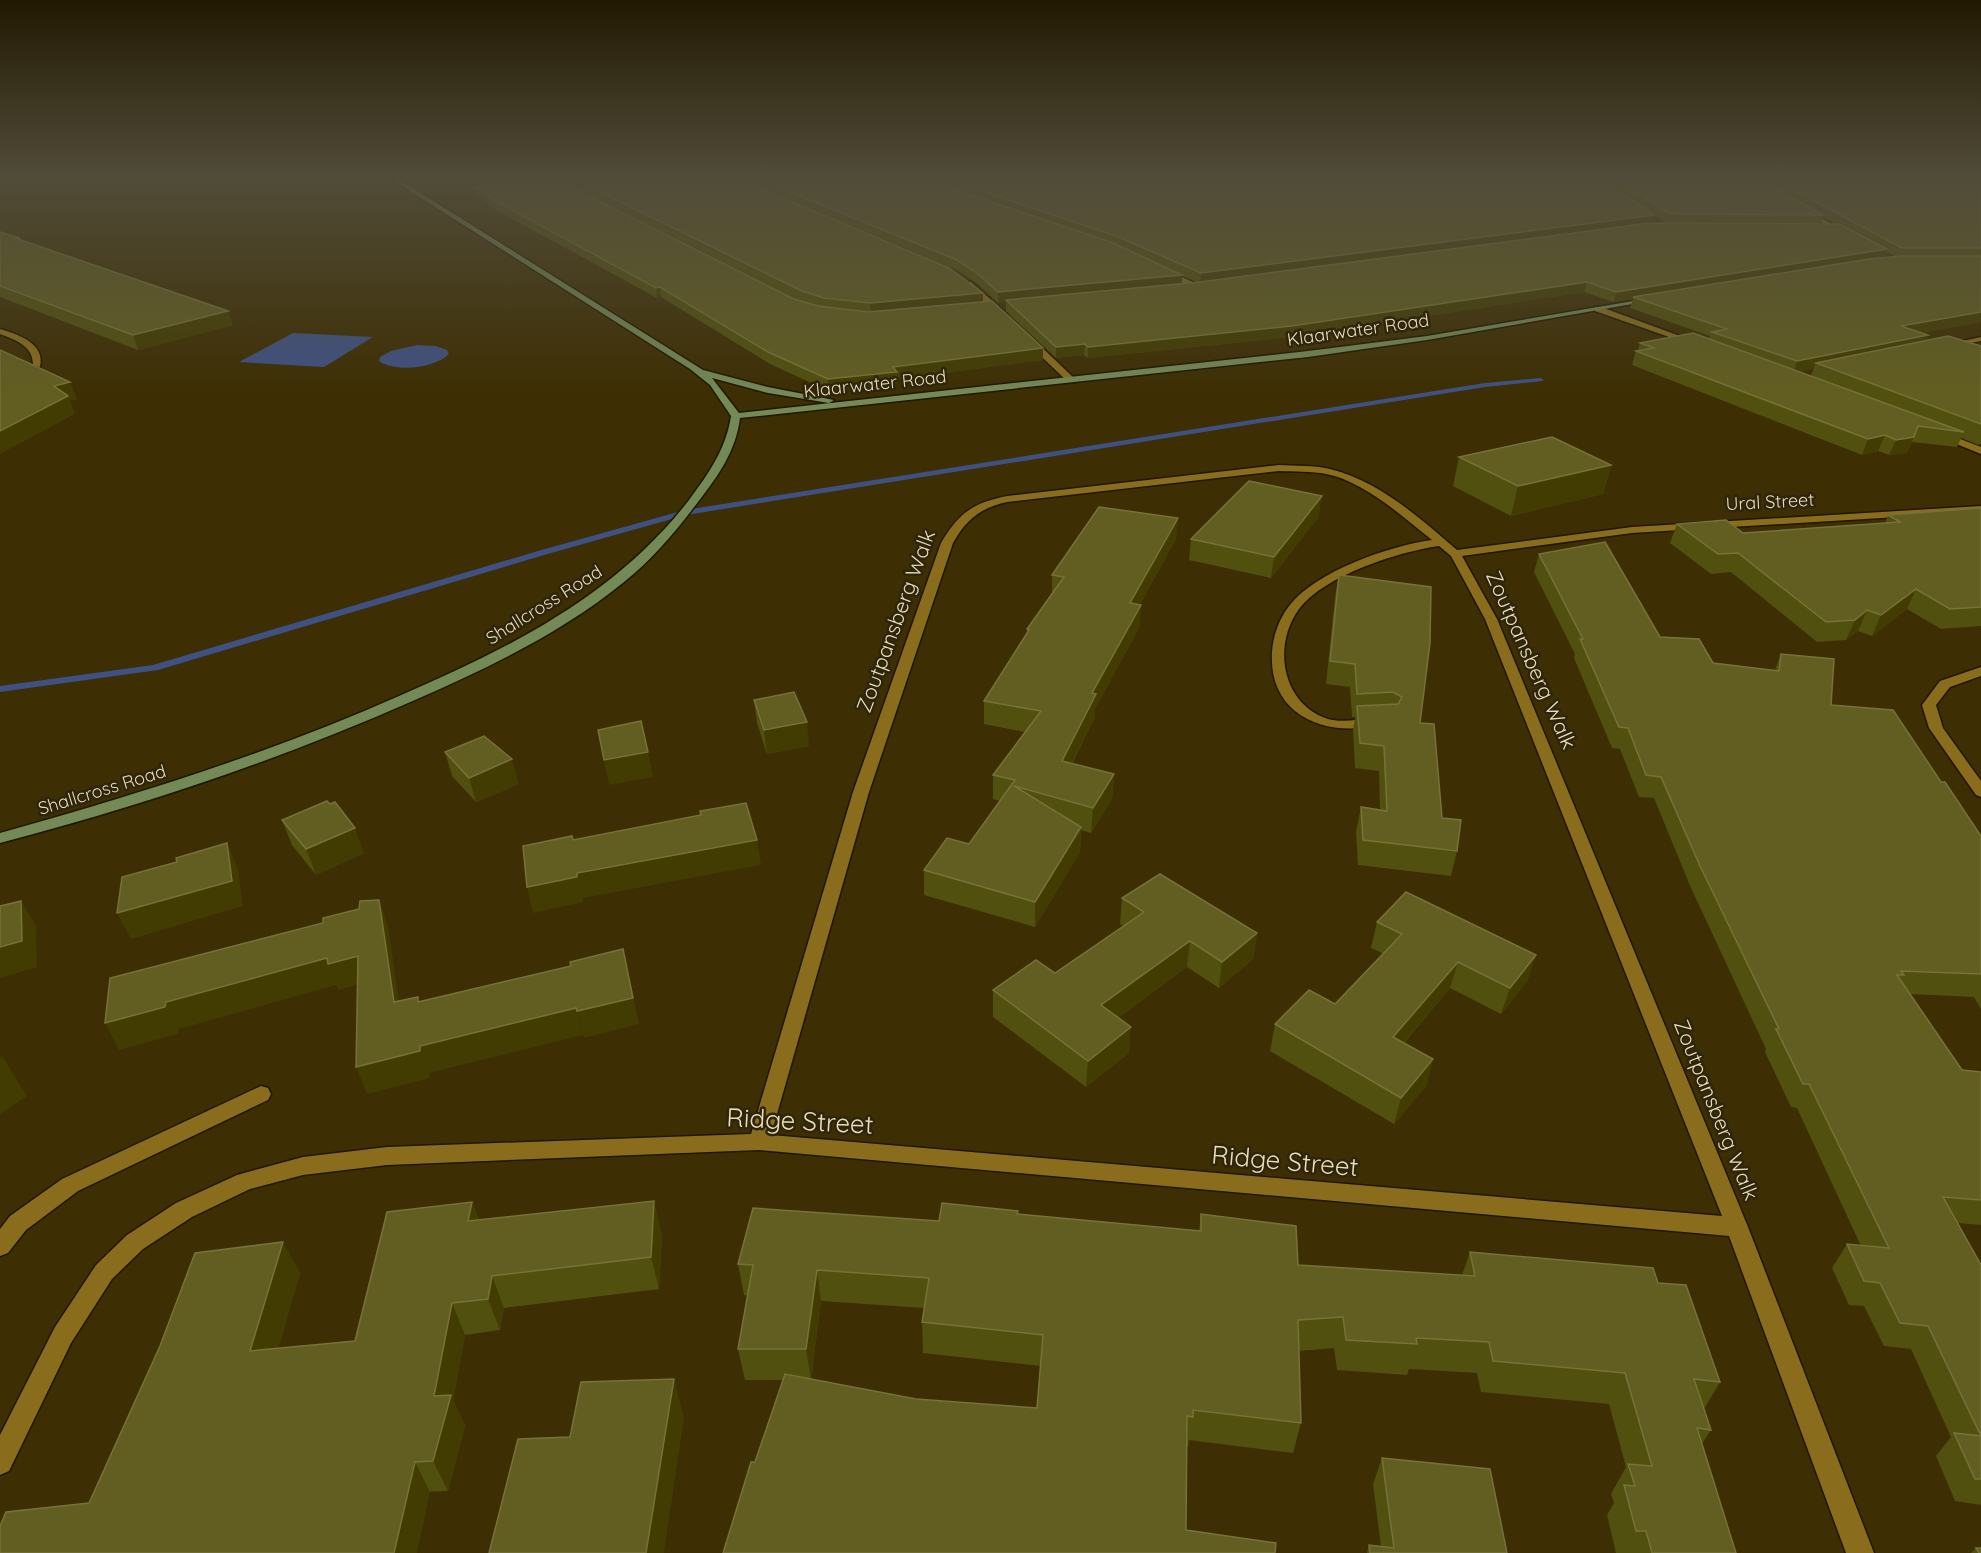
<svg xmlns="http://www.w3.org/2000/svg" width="1981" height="1553" viewBox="0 0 1981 1553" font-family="Quicksand,sans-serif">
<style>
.water{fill:#3f5183}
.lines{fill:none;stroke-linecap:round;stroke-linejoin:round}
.stream{fill:#3f5183;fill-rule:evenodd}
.street-casing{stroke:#201701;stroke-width:3}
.secondary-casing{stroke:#201701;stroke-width:3}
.street{fill:#896d1d;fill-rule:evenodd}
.secondary{fill:#738956;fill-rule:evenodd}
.wall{fill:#51500f;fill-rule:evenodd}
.shaded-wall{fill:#423c02}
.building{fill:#625e21;stroke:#777238;stroke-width:1.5}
.labels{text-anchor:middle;stroke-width:5;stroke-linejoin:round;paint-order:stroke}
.far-street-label{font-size:18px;fill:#eadbb7;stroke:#2e250d}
.street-label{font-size:21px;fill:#eadbb7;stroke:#2e250d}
.near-street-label{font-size:26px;fill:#eadbb7;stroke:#2e250d}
</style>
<rect width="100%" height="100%" fill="#3d2e03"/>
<!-- water -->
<g class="water">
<polygon points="293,333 373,337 324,367 239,362"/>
<path d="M417 345 436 346 447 350 449 354C435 368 396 373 379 361L380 357 391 351Z"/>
</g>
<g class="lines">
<!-- stream -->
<polygon class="stream" points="1540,378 1544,380 1542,381 1485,387 686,515 544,555 158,670 0,692 0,686 153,665 538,551 685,510 1485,383"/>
<defs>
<g id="street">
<polygon points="1801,209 1805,209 1849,233 1844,234 1801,211"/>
<polygon points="1164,269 1202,286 1203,288 1196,290 1161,273"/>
<polygon points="965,282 971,282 1007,314 1007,318 1001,318 965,286"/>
<polygon points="1595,307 1601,307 1699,343 1692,345 1595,311"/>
<path d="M0 329C18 334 46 344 40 367L33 365C33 346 16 340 0 334Z"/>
<polygon points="1025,337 1031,337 1074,378 1074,382 1068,382 1025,341"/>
<polygon points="1981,337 1981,341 1949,347 1945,345"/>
<polygon points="1939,433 1945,433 1981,447 1981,454 1939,437"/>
<path d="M1279 465C1295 466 1314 465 1330 469 1379 481 1420 518 1457 550L1632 527 1981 506V512L1632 533 1462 556 1497 619 1748 1227 1874 1553H1846L1729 1236 759 1150 387 1165 303 1175 250 1189 192 1217 143 1249 112 1279 71 1343 9 1471 0 1475V1435L55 1327 96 1265 127 1235 176 1203 237 1175 303 1157 387 1147 751 1134 853 792 941 543C959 513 972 503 1007 496ZM1279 471C1294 472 1311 471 1326 474 1363 481 1402 516 1432 540 1389 546 1316 571 1289 606 1279 619 1273 636 1272 652 1268 715 1325 738 1379 725L1381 722 1379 719 1374 718C1360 719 1342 723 1328 719 1282 704 1272 646 1299 609 1325 575 1398 552 1439 546L1451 556 1485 619 1722 1216 771 1135 869 792 953 543C966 520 980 508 1007 502Z"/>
<polygon points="1981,667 1981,676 1950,687 1936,705 1943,728 1981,781 1981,797 1976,795 1929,728 1922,705 1940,681"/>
<polygon points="261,1086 268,1088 271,1094 268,1100 78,1191 26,1230 8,1253 0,1256 0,1229 10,1216 62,1179"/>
</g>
<path id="secondary" d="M388 177H395L703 370 768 387 834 400 829 403 768 393 712 378 739 413 1308 351 1427 336 1651 298 1655 300 1427 340 1308 357 740 418C736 451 718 476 698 502 676 531 653 559 624 582 563 632 488 668 415 700 282 759 142 806 0 843V833C136 795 270 753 399 696 508 649 615 596 689 500 709 473 726 449 731 416L710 385 690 369Z"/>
</defs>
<!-- street casing -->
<use href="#street" class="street-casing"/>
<!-- secondary casing -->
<use href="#secondary" class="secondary-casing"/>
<!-- street -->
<use href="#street" class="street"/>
<!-- secondary -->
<use href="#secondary" class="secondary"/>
</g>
<!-- wall -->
<g class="wall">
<polygon points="554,177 733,177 983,293 983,302 1043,348 1043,360 897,379 897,384 829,391 770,364 661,297 657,298 489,206 489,203 476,196 474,187 485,186 483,179 802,302"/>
<path d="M733 177H1598L1654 215 1651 223H1666L1599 177H1981V322L1922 333 1928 335 1926 340 1981 346V444L1978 445 1961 438 1957 447 1912 442 1907 453 1889 455 1878 451 1862 455 1632 365 1636 351 1638 350 1640 343 1709 339 1710 336 1630 308 1633 299 1614 302 1584 292 1291 337 1088 358 1084 355 1056 358 1006 311V302L998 303 978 284 957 270ZM1823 217 1836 224H1820ZM1887 252 1896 257 1884 258ZM1182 276 1197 282 1182 284ZM1814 368 1811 376 1799 372Z"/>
<polygon points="0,232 20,238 21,240 233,325 138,350 0,297"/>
<polygon points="1459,457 1611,465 1603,494 1511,516 1453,486"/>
<polygon points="1981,508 1981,626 1941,629 1907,609 1872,636 1858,631 1846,640 1817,642 1731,572 1711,574 1670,543 1677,524 1743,533 1885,523 1888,515"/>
<polygon points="1319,516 1271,578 1189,560 1191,539"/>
<polygon points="1176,539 1140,604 1140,626 1095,709 1095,717 1072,764 1114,774 1112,799 1091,833 1081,830 1080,852 1035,927 924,895 924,870 969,844 1000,801 993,799 993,775 1025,732 984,724 984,701 1027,634 1027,629 1052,594 1052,575"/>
<polygon points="1539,554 1660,637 1713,663 1775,670 1781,654 1831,705 1941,782 1981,836 1981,1009 1974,997 1910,994 1962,1070 1981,1072 1981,1225 1958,1223 1981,1265 1981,1505 1955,1501 1936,1456 1951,1437 1911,1349 1884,1346 1864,1306 1849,1305 1832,1268 1847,1244 1861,1246 1797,1108 1791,1107 1765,1052 1766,1049 1691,888 1654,798 1639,797 1620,749 1612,748 1574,658 1575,654 1534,572"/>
<polygon points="1339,575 1420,723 1442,818 1457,851 1451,876 1358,865 1356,832 1361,807 1380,810 1379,771 1355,768 1353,730 1355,717 1352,717 1350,687 1326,684 1335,597"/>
<polygon points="754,700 809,746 767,754 757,723"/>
<polygon points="445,752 519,784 476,802 452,776"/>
<polygon points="282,820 364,853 316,875 292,845"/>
<polygon points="1122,898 1257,933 1253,959 1219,988 1187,967 1118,1018 1129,1053 1086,1087 993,1017 993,990 1055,973 1123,926 1120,924"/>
<polygon points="1377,922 1536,955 1527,981 1501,1014 1450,988 1404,1043 1433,1059 1426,1086 1394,1124 1270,1051 1275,1024 1335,1004 1384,954 1371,948"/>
<polygon points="472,1202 479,1220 662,1233 659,1289 504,1308 500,1330 465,1335 453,1400 465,1426 448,1491 89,1503 300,1273 278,1348 355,1341"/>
<path d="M1018 1214 1199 1231 1201 1214 1298 1265 1462 1275 1470 1252 1658 1283 1720 1382 1704 1409 1711 1430 1702 1444 1736 1553H1616L1607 1515 1614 1503 1611 1494 1626 1467 1609 1404 1481 1392 1477 1373 1409 1369 1407 1375 1337 1370 1334 1348 1299 1351 1301 1423 1293 1453 1189 1440 1188 1447 755 1462 783 1380H745L738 1349 748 1296 744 1295 738 1264 939 1221ZM821 1301 924 1308 922 1322 923 1353 1041 1366 1037 1408 916 1399 811 1379Z"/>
<polygon points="1382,1458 1507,1553 1367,1553 1369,1545 1381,1546 1373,1484"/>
<polygon points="1976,1548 1981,1553 1971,1553"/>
</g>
<!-- shaded-wall -->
<g class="shaded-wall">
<polygon points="1654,215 1651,225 1200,284 1201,273"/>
<polygon points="1887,249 1884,259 1633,297 1633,299 1614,302 1616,292"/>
<polygon points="1182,275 1182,286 1006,300 1006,302 998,303 998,292"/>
<polygon points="1587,282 1584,292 1291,337 1088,358 1088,347"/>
<polygon points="660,287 661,297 657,298 656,288"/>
<polygon points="983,293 983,304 871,314 870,303"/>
<polygon points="228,311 233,325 138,350 133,335"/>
<polygon points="1981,312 1981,322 1896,338 1901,326"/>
<polygon points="1928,335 1923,346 1816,363 1814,368 1793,373 1797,361"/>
<polygon points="1085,344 1084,355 1056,358 1056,347"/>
<polygon points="1043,348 1043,360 897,379 897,384 829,391 828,379 893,367"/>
<polygon points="70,382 77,399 70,401 75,414 0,454 0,431 54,386"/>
<polygon points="1885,435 1878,451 1862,455 1868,439"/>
<polygon points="1914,437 1907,453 1889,455 1896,440"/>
<polygon points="1611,465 1603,494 1511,516 1518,486"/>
<polygon points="1322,496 1319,516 1271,578 1274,557"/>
<polygon points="1178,518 1176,539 1128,625 1130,603"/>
<polygon points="1916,589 1907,609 1872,636 1881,615"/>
<polygon points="1141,605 1140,626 1095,709 1095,717 1061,785 1062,761 1092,693"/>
<polygon points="1867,610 1858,631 1846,640 1855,620"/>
<polygon points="807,722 809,746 767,754 764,730"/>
<polygon points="648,752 653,777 609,785 604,760"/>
<polygon points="512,759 519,784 476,802 469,778"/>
<polygon points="1114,774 1112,799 1091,833 1093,808"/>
<polygon points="1081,827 1080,852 1035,927 1035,902"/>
<polygon points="355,828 364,853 316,875 306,849"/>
<polygon points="757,840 761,865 583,898 583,902 533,913 527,887 577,873"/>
<polygon points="227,843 238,869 243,906 131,939 117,913"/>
<polygon points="379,900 388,926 403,1029 394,1002"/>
<polygon points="21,901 36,926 37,967 0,978 0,947"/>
<polygon points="1257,933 1253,959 1219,988 1222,962"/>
<polygon points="1190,941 1187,967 1099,1032 1101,1005"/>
<polygon points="1536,955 1527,981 1501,1014 1510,988"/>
<polygon points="358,956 368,982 338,990 336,985 179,1029 178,1034 119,1050 105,1023 166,1002 327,958"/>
<polygon points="1458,962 1450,988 1386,1063 1393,1037"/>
<polygon points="629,975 639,1024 584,1038 577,1011"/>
<polygon points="576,1008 583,1035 429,1073 430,1078 367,1094 356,1067 420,1046"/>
<polygon points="1131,1027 1129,1053 1086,1087 1088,1061"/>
<polygon points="2,1056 27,1096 0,1114 0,1058"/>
<polygon points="1433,1059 1426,1086 1394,1124 1401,1098"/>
<polygon points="654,1201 662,1233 659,1289 651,1257"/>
<polygon points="472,1202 483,1233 468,1221"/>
<polygon points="283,1242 300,1273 269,1382 250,1351"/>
<polygon points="817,1270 821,1301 811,1380 806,1349"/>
<polygon points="492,1276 504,1308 500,1330 488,1299"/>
<polygon points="452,1303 465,1335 453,1400 465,1426 448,1491 433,1461 434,1396"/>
<polygon points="674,1379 684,1418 664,1553 646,1553"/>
<polygon points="415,1462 430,1492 417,1553 394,1553"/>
</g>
<!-- building -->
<g class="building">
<polygon points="497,177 552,177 794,299 818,306 868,312 992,301 1043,348 893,367 897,372 828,379 768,352 660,287 656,288 488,197 491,196 474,187 497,184 483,179"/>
<polygon points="570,177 733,177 949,268 983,293 870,303 824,298 802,291"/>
<polygon points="753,177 917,177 1111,242 1182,275 998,292 978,274 957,260"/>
<polygon points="940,177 1598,177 1654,215 1201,273 1116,236"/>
<polygon points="1614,177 1754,177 1823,215 1669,214"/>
<polygon points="1769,177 1981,177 1981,248 1902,248"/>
<polygon points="1650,223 1839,224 1887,249 1616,292 1587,282 1292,326 1088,347 1085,344 1056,347 1006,300 1200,282"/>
<polygon points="0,232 20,238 15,238 228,311 133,335 0,286"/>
<polygon points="1902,256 1981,256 1981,312 1901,326 1928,335 1797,361 1712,332 1727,329 1633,297 1869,259"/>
<polygon points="1693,333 1964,432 1918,426 1914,437 1896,440 1885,435 1868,439 1636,351 1654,348 1640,343"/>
<polygon points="1948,336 1981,346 1981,424 1816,363"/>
<polygon points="0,350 70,382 54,386 68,396 0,431"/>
<polygon points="1552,437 1611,465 1518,486 1459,457"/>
<polygon points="1249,481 1322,496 1274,557 1191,539"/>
<polygon points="1099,507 1178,518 1130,603 1141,605 1092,693 1096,694 1062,761 1114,774 1093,808 1014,786 1081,827 1035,902 924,870 947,838 969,844 1015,780 993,775 1041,711 984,701 1029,630 1027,629 1064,577 1052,575"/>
<polygon points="1981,508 1981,607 1950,609 1916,589 1881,615 1867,610 1855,620 1826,622 1738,553 1718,554 1677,524 1726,520 1743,533 1900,522 1888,515"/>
<polygon points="1605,542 1660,637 1699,639 1713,663 1779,671 1781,654 1834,659 1831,705 1893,710 1941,782 1945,782 1981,836 1981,974 1901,971 1904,975 1897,975 1962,1070 1981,1072 1981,1200 1943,1197 1981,1265 1981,1479 1975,1479 1954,1433 1981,1436 1928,1326 1900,1323 1880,1283 1864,1281 1847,1244 1889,1248 1809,1084 1803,1084 1776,1029 1779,1029 1700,866 1661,777 1646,775 1628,728 1619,727 1580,639 1583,639 1539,554"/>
<polygon points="1339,575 1431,587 1430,643 1420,723 1434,724 1442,818 1461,820 1457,851 1363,840 1361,807 1387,811 1384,746 1360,743 1357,706 1398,704 1402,697 1393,692 1357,694 1355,664 1330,661"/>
<polygon points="794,692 807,722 764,730 754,700"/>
<polygon points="641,721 648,752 604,760 598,730"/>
<polygon points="484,736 512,759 469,778 445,752"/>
<polygon points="327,801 330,804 335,802 355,828 306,849 282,820"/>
<polygon points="746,803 757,840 577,873 577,877 527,887 523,846 572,836 573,840 701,815 700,811"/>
<polygon points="227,843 232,881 117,913 122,877 177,862 176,858"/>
<polygon points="1160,874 1257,933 1222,962 1190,941 1101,1005 1131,1027 1088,1061 993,990 1036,960 1055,973 1144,912 1122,898"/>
<polygon points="1406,892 1536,955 1510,988 1458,962 1393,1037 1433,1059 1401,1098 1275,1024 1309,990 1335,1004 1402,934 1377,922"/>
<polygon points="379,900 394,1002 418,997 418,1002 571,966 570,962 623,949 633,998 577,1011 576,1008 420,1046 420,1051 356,1067 358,956 328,964 327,958 166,1002 165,1007 105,1023 110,978 323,923 323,918 359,909 360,901"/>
<polygon points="21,901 22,941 0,947 0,906"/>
<polygon points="654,1201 651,1257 492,1276 488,1299 452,1303 434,1396 451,1395 433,1461 415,1462 394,1553 0,1553 0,1526 6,1512 89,1503 160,1346 195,1253 283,1242 250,1351 355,1341 387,1212 472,1202 468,1221"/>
<polygon points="942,1203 1018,1211 1017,1214 1201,1231 1201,1214 1296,1226 1298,1265 1475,1276 1470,1252 1653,1268 1658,1283 1686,1285 1720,1382 1694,1379 1711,1430 1697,1428 1736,1553 1652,1553 1646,1531 1636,1531 1624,1485 1635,1486 1628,1464 1652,1466 1625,1373 1493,1361 1489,1342 1416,1338 1417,1344 1346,1340 1343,1317 1298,1320 1301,1423 1193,1410 1193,1417 1187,1416 1186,1530 1276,1543 1275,1553 723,1553 751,1462 755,1462 785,1374 916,1399 1037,1408 1043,1335 922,1322 929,1278 817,1270 806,1349 738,1349 753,1265 738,1264 753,1208 939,1221"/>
<polygon points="674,1379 646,1553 489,1553 518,1439 570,1437 581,1382"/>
<polygon points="1382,1458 1490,1469 1507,1553 1370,1553 1369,1545 1394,1548"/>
<polygon points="1976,1548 1981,1548 1981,1553 1979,1553"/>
</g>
<!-- sky -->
<linearGradient id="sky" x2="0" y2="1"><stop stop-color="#221902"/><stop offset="0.45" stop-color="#514c39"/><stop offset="1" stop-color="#514c39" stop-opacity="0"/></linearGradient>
<rect width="1981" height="394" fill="url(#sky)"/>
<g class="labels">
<!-- far-street labels -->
<g class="far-street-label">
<text transform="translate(1358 330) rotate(-8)" y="6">Klaarwater Road</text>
<text transform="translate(875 384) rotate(-6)" y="6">Klaarwater Road</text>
<text transform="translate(1770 502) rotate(-3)" y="6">Ural Street</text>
<text transform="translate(544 605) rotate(-32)" y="6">Shallcross Road</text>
<text transform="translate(102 790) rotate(-17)" y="6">Shallcross Road</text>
</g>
<!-- street labels -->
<g class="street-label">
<text transform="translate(896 621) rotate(-70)" y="7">Zoutpansberg Walk</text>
<text transform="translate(1531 660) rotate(66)" y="7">Zoutpansberg Walk</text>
<text transform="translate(1716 1110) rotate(68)" y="7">Zoutpansberg Walk</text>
</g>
<!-- near-street labels -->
<g class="near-street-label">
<text transform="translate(800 1121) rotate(3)" y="9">Ridge Street</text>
<text transform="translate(1285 1161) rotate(5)" y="9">Ridge Street</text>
</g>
</g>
</svg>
